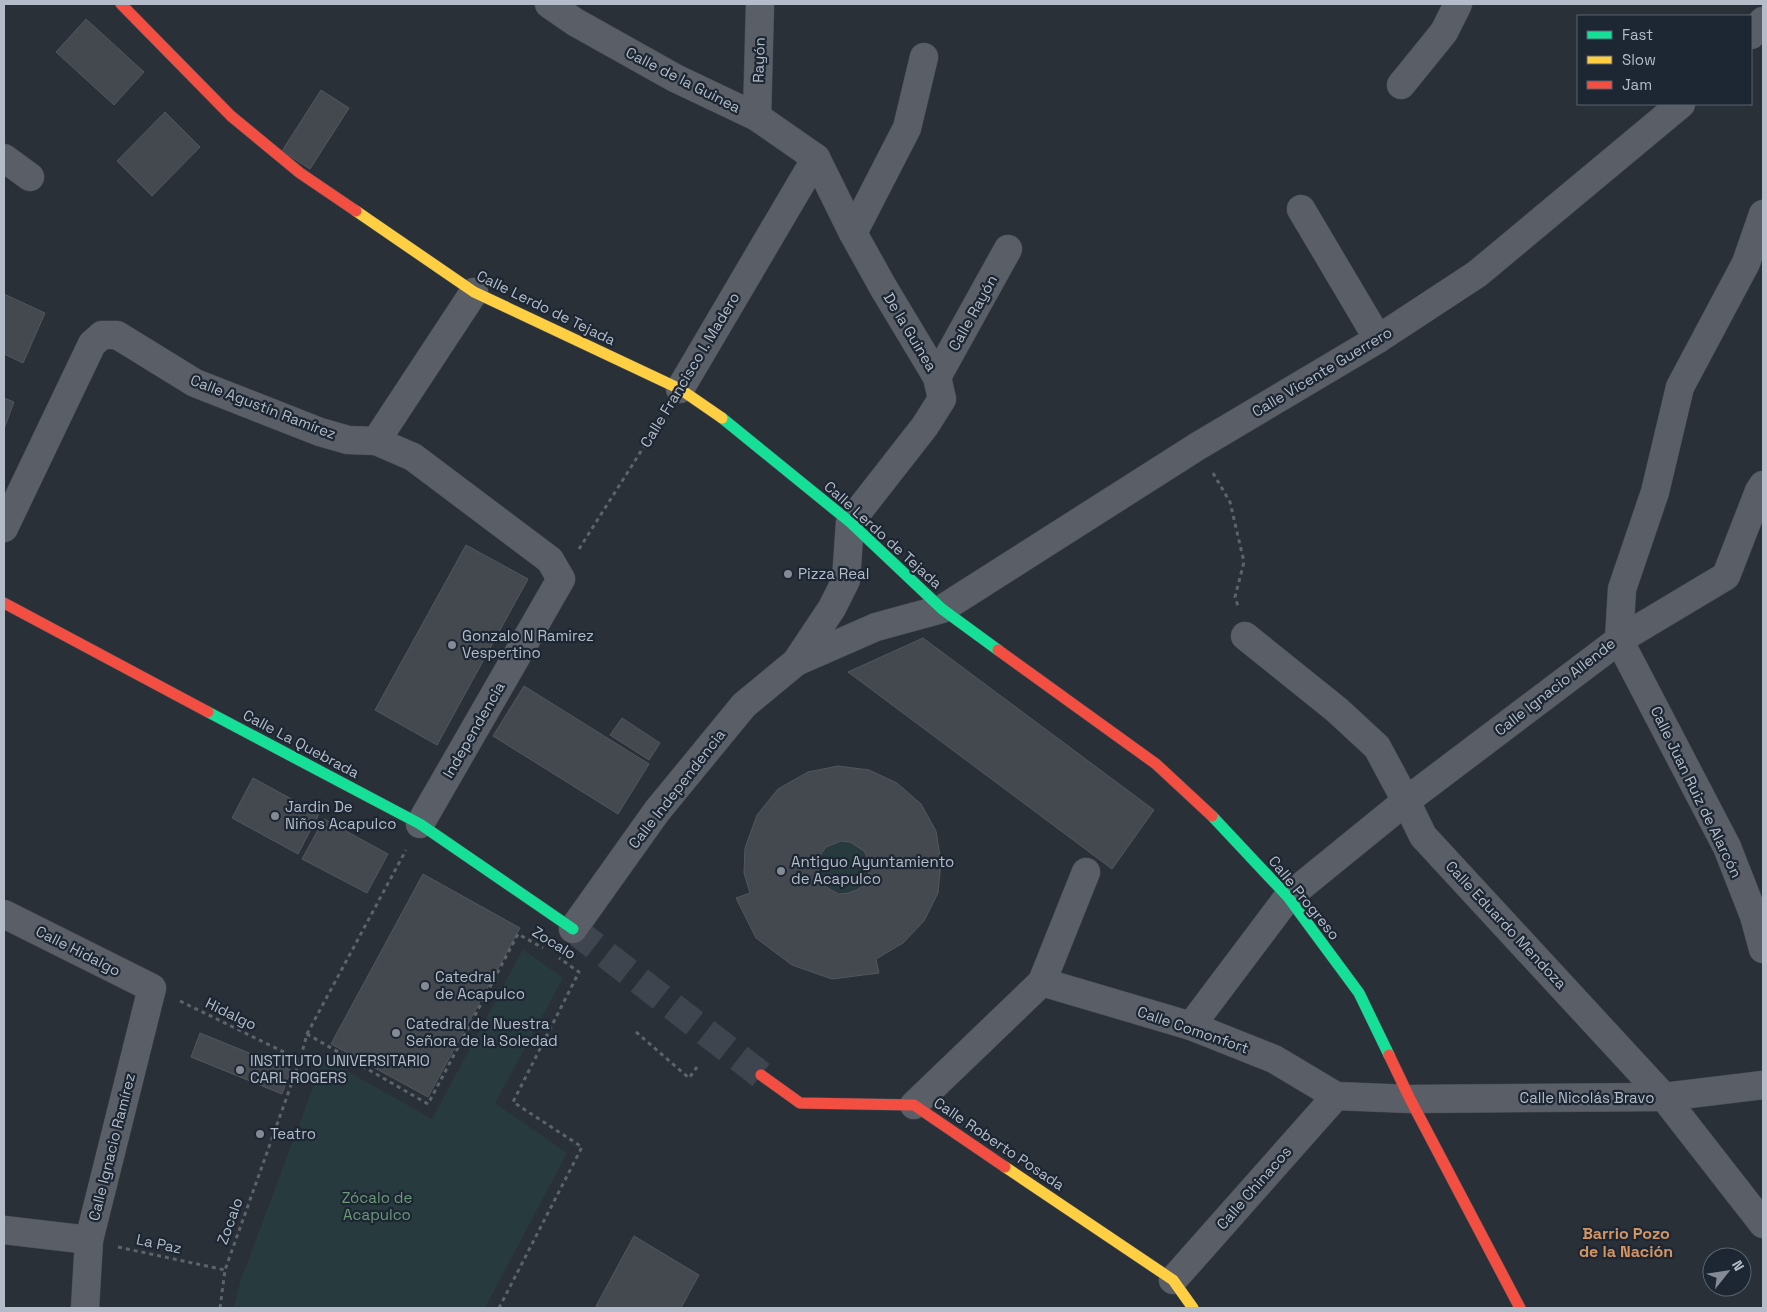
<svg xmlns="http://www.w3.org/2000/svg" width="1767" height="1312" viewBox="0 0 1767 1312" font-family="'Space Grotesk',sans-serif">
<style>
.green{fill:#273a3e}
.building{fill:#444950;stroke:#52575f;fill-rule:evenodd}
.lines{fill:none;stroke-linecap:round;stroke-linejoin:round}
.secondary-tunnel{stroke:#3f454e;stroke-width:28;stroke-dasharray:28 14;stroke-linecap:butt}
.street-casing{stroke:#484c53;stroke-width:29}
.fast-casing{stroke:#484c53;stroke-width:12}
.slow-casing{stroke:#484c53;stroke-width:12}
.jam-casing{stroke:#484c53;stroke-width:12}
.path{stroke:#5d636a;stroke-width:3;stroke-dasharray:4 4;stroke-linecap:butt}
.street{stroke:#5a5e66;stroke-width:28}
.fast{stroke:#16e098;stroke-width:11}
.slow{stroke:#ffcf43;stroke-width:11}
.jam{stroke:#f24e42;stroke-width:11}
.poi-dot{fill:#848b96;stroke:#1d2633;stroke-width:2}
.labels{text-anchor:middle;stroke-width:4.5;stroke-linejoin:round;paint-order:stroke}
.street-label{font-size:15px;fill:#b4bcc9;stroke:#1d2633}
.poi-label{font-size:15px;fill:#b4bcc9;stroke:#1d2633;text-anchor:start}
.park-label{font-size:15px;fill:#6b9a76;stroke:#1d2633}
.neighbourhood-label{font-size:16px;font-weight:bold;fill:#d59563;stroke:#1d2633}
</style>
<rect width="100%" height="100%" fill="#2a3038"/>
<!-- green -->
<g class="green">
<circle cx="843" cy="867" r="26"/>
<polygon points="523,949 563,978 495,1103 567,1153 485,1308 234,1308 240,1282 324,1058 432,1119"/>
</g>
<!-- building -->
<g class="building">
<polygon points="86,19 144,72 114,105 56,52"/>
<polygon points="321,90 349,108 310,169 282,151"/>
<polygon points="165,112 200,147 152,196 117,161"/>
<polygon points="4,294 45,313 23,363 4,354"/>
<polygon points="4,398 14,402 4,429"/>
<polygon points="466,545 528,579 437,745 375,710"/>
<polygon points="923,638 1154,810 1112,869 848,672"/>
<polygon points="524,686 649,764 618,814 493,736"/>
<polygon points="622,718 660,743 649,760 610,735"/>
<path d="M838 766 869 770 897 783 921 804 936 831 941 862 938 893 924 921 903 943 876 959 879 973 832 979 792 965 756 938 736 898 750 893 744 873 745 848 757 815 778 789 808 772ZM841 841 850 842 864 851 868 859 870 868 868 876 864 884 857 890 848 893 839 894 831 890 824 885 820 878 817 862 821 854 826 847Z"/>
<polygon points="253,778 319,814 298,854 232,818"/>
<polygon points="324,819 388,854 367,893 302,859"/>
<polygon points="423,874 520,928 428,1097 331,1044"/>
<polygon points="200,1033 291,1070 282,1094 191,1057"/>
<polygon points="634,1236 699,1275 681,1308 599,1308 596,1306"/>
</g>
<g class="lines">
<!-- secondary-tunnel -->
<polyline class="secondary-tunnel" points="573,929 761,1075"/>
<defs>
<g id="street">
<polyline points="549,4 575,22 675,78 757,117 816,158 853,233 883,287 937,377 942,399 925,426 850,522 846,580 832,608 796,662 744,705 657,811 573,929"/>
<polyline points="1751,35 1763,21"/>
<polyline points="1401,85 1444,32 1458,4"/>
<polyline points="757,117 760,4"/>
<polyline points="4,158 30,177"/>
<polyline points="1301,209 1378,339"/>
<polyline points="853,233 907,128 924,57"/>
<polyline points="937,377 1008,249"/>
<polyline points="680,389 816,158"/>
<polyline points="376,441 474,292"/>
<polyline points="4,528 92,344 102,335 117,335 195,383 320,432 348,440 376,441 413,457 550,560 561,579 420,824"/>
<polyline points="1245,636 1337,710 1377,747 1406,801 1423,836 1664,1097 1763,1224"/>
<polyline points="1619,640 1622,589 1655,492 1680,387 1746,263 1763,214"/>
<polyline points="1619,640 1727,847 1754,916 1763,949"/>
<polyline points="796,662 876,627 942,609 1198,446 1378,339 1477,274 1681,104"/>
<polyline points="4,914 152,988 89,1240 85,1308"/>
<polyline points="1042,982 1191,1026 1274,1059 1336,1096 1410,1099 1664,1097 1763,1085"/>
<polyline points="1191,1026 1288,897 1406,801 1619,640 1726,576 1759,491 1763,485"/>
<polyline points="914,1105 1042,982 1086,872"/>
<polyline points="4,1230 89,1240"/>
<polyline points="1173,1280 1336,1096"/>
</g>
<g id="fast">
<polyline points="722,418 850,522 942,609 998,650"/>
<polyline points="208,712 420,824 573,929"/>
<polyline points="1212,816 1288,897 1359,993 1389,1055"/>
</g>
<g id="slow">
<polyline points="356,211 474,292 680,389 722,418"/>
<polyline points="1005,1167 1173,1280 1193,1308"/>
</g>
<g id="jam">
<polyline points="121,4 231,116 300,173 356,211"/>
<polyline points="4,603 208,712"/>
<polyline points="998,650 1156,764 1212,816"/>
<polyline points="1389,1055 1410,1099 1520,1308"/>
<polyline points="761,1075 800,1103 914,1105 1005,1167"/>
</g>
</defs>
<!-- street casing -->
<use href="#street" class="street-casing"/>
<!-- fast casing -->
<use href="#fast" class="fast-casing"/>
<!-- slow casing -->
<use href="#slow" class="slow-casing"/>
<!-- jam casing -->
<use href="#jam" class="jam-casing"/>
<!-- path -->
<g class="path">
<polyline points="1213,473 1230,502 1244,562 1235,597 1239,609"/>
<polyline points="579,549 664,415"/>
<polyline points="180,1001 300,1060"/>
<polyline points="636,1032 689,1078 697,1067"/>
<polyline points="307,1034 406,850"/>
<polyline points="118,1247 225,1270"/>
<polyline points="220,1308 225,1270 300,1060 307,1034 428,1104 518,934 543,948"/>
<polyline points="499,1308 582,1147 513,1102 579,972 559,958"/>
</g>
<!-- street -->
<use href="#street" class="street"/>
<!-- fast -->
<use href="#fast" class="fast"/>
<!-- slow -->
<use href="#slow" class="slow"/>
<!-- jam -->
<use href="#jam" class="jam"/>
</g>
<!-- markers -->
<g class="poi-dot">
<circle cx="788" cy="574" r="5"/>
<circle cx="452" cy="645" r="5"/>
<circle cx="275" cy="816" r="5"/>
<circle cx="781" cy="871" r="5"/>
<circle cx="425" cy="986" r="5"/>
<circle cx="396" cy="1033" r="5"/>
<circle cx="240" cy="1070" r="5"/>
<circle cx="260" cy="1134" r="5"/>
</g>
<g class="labels">
<!-- street labels -->
<g class="street-label">
<text transform="translate(759 60) rotate(-88)" y="5">Rayón</text>
<text transform="translate(683 80) rotate(27)" y="5">Calle de la Guinea</text>
<text transform="translate(546 308) rotate(26)" y="5">Calle Lerdo de Tejada</text>
<text transform="translate(973 313) rotate(-61)" y="5">Calle Rayón</text>
<text transform="translate(910 332) rotate(59)" y="5">De la Guinea</text>
<text transform="translate(690 370) rotate(-59)" y="5">Calle Francisco I. Madero</text>
<text transform="translate(1322 372) rotate(-31)" y="5">Calle Vicente Guerrero</text>
<text transform="translate(263 407) rotate(21)" y="5">Calle Agustín Ramírez</text>
<text transform="translate(883 535) rotate(42)" y="5">Calle Lerdo de Tejada</text>
<text transform="translate(1555 687) rotate(-38)" y="5">Calle Ignacio Allende</text>
<text transform="translate(474 730) rotate(-60)" y="5">Independencia</text>
<text transform="translate(301 744) rotate(28)" y="5">Calle La Quebrada</text>
<text transform="translate(677 789) rotate(-52)" y="5">Calle Independencia</text>
<text transform="translate(1696 792) rotate(64)" y="5">Calle Juan Ruiz de Alarcón</text>
<text transform="translate(1304 898) rotate(51)" y="5">Calle Progreso</text>
<text transform="translate(1506 925) rotate(47)" y="5">Calle Eduardo Mendoza</text>
<text transform="translate(554 943) rotate(32)" y="5">Zocalo</text>
<text transform="translate(78 951) rotate(27)" y="5">Calle Hidalgo</text>
<text transform="translate(231 1014) rotate(26)" y="5">Hidalgo</text>
<text transform="translate(1193 1030) rotate(19)" y="5">Calle Comonfort</text>
<text x="1587" y="1103">Calle Nicolás Bravo</text>
<text transform="translate(999 1144) rotate(34)" y="5">Calle Roberto Posada</text>
<text transform="translate(112 1147) rotate(-76)" y="5">Calle Ignacio Ramírez</text>
<text transform="translate(1254 1188) rotate(-49)" y="5">Calle Chinacos</text>
<text transform="translate(230 1221) rotate(-70)" y="5">Zocalo</text>
<text transform="translate(159 1244) rotate(12)" y="5">La Paz</text>
</g>
<!-- poi labels -->
<g class="poi-label">
<text x="798" y="579">Pizza Real</text>
<text x="462" y="641">Gonzalo N Ramirez<tspan x="462" dy="17">Vespertino</tspan></text>
<text x="285" y="812">Jardin De<tspan x="285" dy="17">Niños Acapulco</tspan></text>
<text x="791" y="867">Antiguo Ayuntamiento<tspan x="791" dy="17">de Acapulco</tspan></text>
<text x="435" y="982">Catedral<tspan x="435" dy="17">de Acapulco</tspan></text>
<text x="406" y="1029">Catedral de Nuestra<tspan x="406" dy="17">Señora de la Soledad</tspan></text>
<text x="250" y="1066">INSTITUTO UNIVERSITARIO<tspan x="250" dy="17">CARL ROGERS</tspan></text>
<text x="270" y="1139">Teatro</text>
</g>
<!-- park labels -->
<g class="park-label">
<text x="377" y="1203">Zócalo de<tspan x="377" dy="17">Acapulco</tspan></text>
</g>
<!-- neighbourhood labels -->
<g class="neighbourhood-label">
<text x="1626" y="1239">Barrio Pozo<tspan x="1626" dy="18">de la Nación</tspan></text>
</g>
</g>
<!-- border -->
<rect width="1767" height="1312" fill="none" stroke="#b4bcc9" stroke-width="10"/>
<!-- legend -->
<rect x="1577" y="15" width="175" height="90" fill="#1d2633" stroke="#59626f"/>
<rect x="1587" y="31" width="25" height="8" fill="#16e098" stroke="#59626f"/>
<text x="1622" y="40" font-size="15" fill="#b4bcc9">Fast</text>
<rect x="1587" y="56" width="25" height="8" fill="#ffcf43" stroke="#59626f"/>
<text x="1622" y="65" font-size="15" fill="#b4bcc9">Slow</text>
<rect x="1587" y="81" width="25" height="8" fill="#f24e42" stroke="#59626f"/>
<text x="1622" y="90" font-size="15" fill="#b4bcc9">Jam</text>
<!-- north arrow -->
<g transform="translate(1727 1272) rotate(60)"><circle r="24" fill="#1d2633" stroke="#59626f"/>
<path d="M0-4L9 19L0 12L-9 19Z" fill="#848b96"/>
<text y="-8" font-size="14" font-weight="bold" text-anchor="middle" fill="#b4bcc9">N</text>
</g>
</svg>
